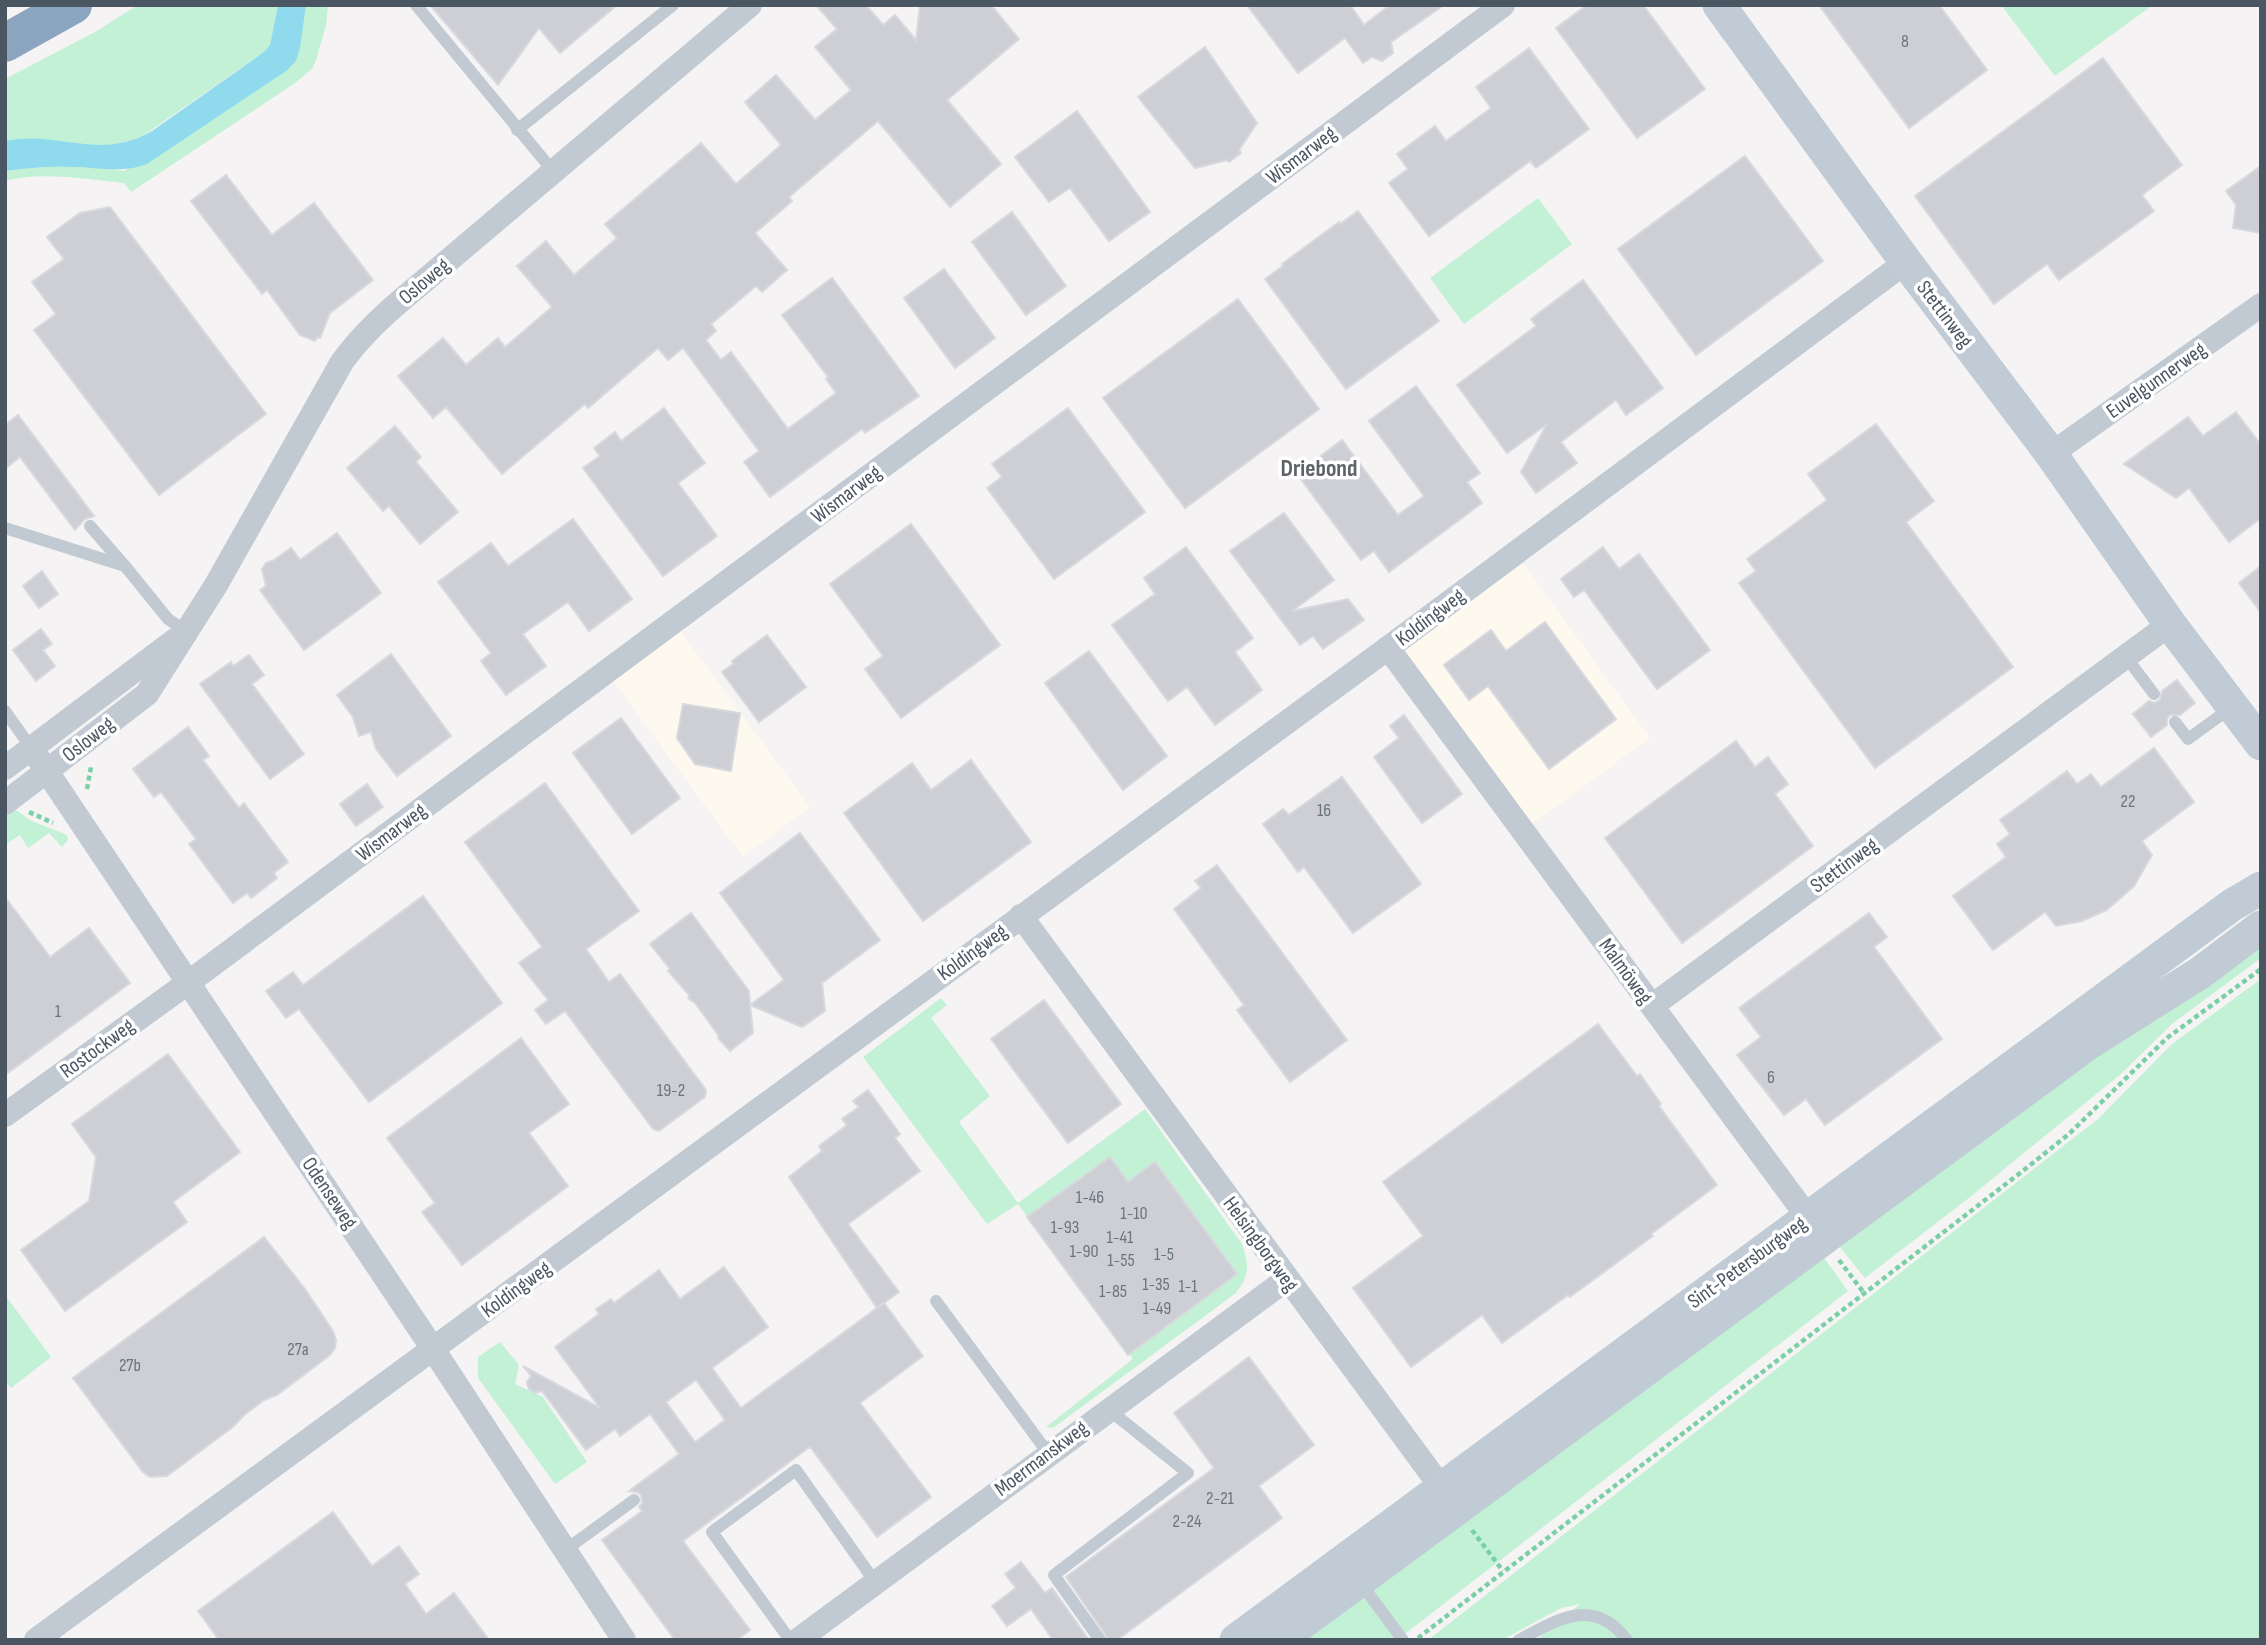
<svg xmlns="http://www.w3.org/2000/svg" width="2266" height="1645" viewBox="0 0 2266 1645" font-family="'Sofia Sans Condensed',sans-serif">
<style>
.commercial{fill:#fdf9ef}
.green{fill:#c3f1d5}
.water{fill:#90daee}
.building{fill:#cdcfd5;stroke:#d7d9de;stroke-width:2;fill-rule:evenodd}
.lines{fill:none;stroke-linecap:round;stroke-linejoin:round}
.path{stroke:#7ad0a6;stroke-width:4.5;stroke-dasharray:5 3.5;stroke-linecap:butt}
.lane{stroke:#c1cad2;stroke-width:12}
.street{stroke:#c1cad2;stroke-width:24}
.secondary{stroke:#c1cbd6;stroke-width:33}
.highway{stroke:#8ba5c1;stroke-width:38}
.labels{text-anchor:middle;stroke-width:7;stroke-linejoin:round;paint-order:stroke}
.number-label{font-size:18px;fill:#6b747e}
.street-label{font-size:21px;fill:#4a5661;stroke:#fff}
.quarter-label{font-size:24px;font-weight:bold;fill:#5f6368;stroke:#fff}
</style>
<rect width="100%" height="100%" fill="#f5f3f3"/>
<!-- commercial -->
<g class="commercial">
<polygon points="1520,559 1650,738 1524,830 1396,651"/>
<polygon points="675,624 810,807 743,857 608,674"/>
</g>
<!-- green -->
<g class="green">
<path d="M138 5H278L270 45 264 52 144 135C105 154 57 143 15 139L5 141V79L95 32Z"/>
<path d="M306 5H328L326 26 316 60 312 69 295 83 131 192 124 183C88 179 40 171 5 181V171C45 165 84 166 124 171L296 61Z"/>
<polygon points="2001,5 2153,5 2055,76"/>
<polygon points="1538,198 1572,244 1464,324 1430,278"/>
<polygon points="13,808 32,821 67,835 68,840 62,847 49,833 28,848 20,835 5,845 5,814"/>
<polygon points="2261,937 2261,958 2172,1024 2122,1073 1970,1197 1865,1278 1834,1240"/>
<polygon points="2261,979 2261,1640 1536,1640 1580,1604 1561,1608 1502,1640 1428,1640 2098,1119 2172,1044"/>
<path d="M941 998 947 1005 931 1018 990 1096 959 1122 1018 1203 1145 1109 1242 1244C1249 1264 1250 1275 1236 1293L1053 1428 1046 1427 1133 1359 1018 1204 987 1224 863 1057Z"/>
<polygon points="1819,1251 1848,1291 1397,1640 1292,1640"/>
<polygon points="5,1295 51,1357 11,1388 5,1380"/>
<polygon points="500,1342 519,1365 515,1384 543,1397 587,1462 555,1484 478,1378 478,1357"/>
</g>
<!-- water -->
<path class="water" d="M278 5H306L300 48 296 61 286 71 147 164C122 174 97 167 71 167 49 166 27 168 5 171V141C59 130 98 162 152 131L264 52 270 45Z"/>
<!-- building -->
<g class="building">
<polygon points="430,5 617,5 560,53 539,28 498,85"/>
<polygon points="816,5 866,5 883,25 895,15 916,40 920,5 991,5 1019,39 947,100 1001,164 950,207 878,121 789,197 792,201 755,233 787,270 762,292 756,286 711,324 716,331 706,340 721,360 731,352 788,429 836,393 826,379 828,377 782,315 832,278 919,396 865,433 862,429 770,497 744,462 759,451 683,348 668,360 658,348 588,408 585,404 502,474 446,407 433,418 398,376 443,338 466,365 498,338 505,347 552,307 517,266 546,241 574,275 617,238 605,224 701,143 736,184 781,145 745,102 776,75 815,120 851,90 815,47 837,29"/>
<polygon points="1247,5 1350,5 1364,25 1390,5 1444,5 1391,42 1393,53 1382,61 1372,57 1363,63 1345,38 1298,73"/>
<polygon points="1587,5 1643,5 1705,89 1637,138 1556,28"/>
<polygon points="1819,5 1939,5 1987,70 1909,128"/>
<polygon points="1205,47 1257,123 1239,150 1241,153 1229,162 1227,160 1195,168 1138,97"/>
<polygon points="1529,48 1589,129 1536,168 1530,161 1429,236 1389,183 1408,169 1397,154 1435,126 1446,141 1491,108 1476,87"/>
<polygon points="2103,58 2182,165 2142,195 2154,211 2059,280 2047,264 1994,304 1915,196"/>
<polygon points="1077,111 1150,212 1109,241 1070,188 1049,202 1015,157"/>
<polygon points="1745,156 1823,261 1696,355 1618,249"/>
<polygon points="2261,166 2261,233 2233,228 2236,205 2226,191"/>
<polygon points="226,175 272,235 314,203 373,280 330,313 320,338 317,337 315,341 300,335 267,290 262,294 191,201"/>
<polygon points="110,207 266,414 159,495 34,330 56,314 32,282 64,259 47,237 80,213"/>
<polygon points="1358,211 1439,321 1346,389 1265,279 1283,266 1282,264 1339,222 1340,224"/>
<polygon points="1012,212 1066,286 1026,315 972,242"/>
<polygon points="944,269 995,338 955,368 904,298"/>
<polygon points="1583,280 1663,388 1626,415 1616,400 1574,432 1561,442 1577,463 1536,493 1521,472 1547,424 1507,453 1457,385 1536,326 1531,319"/>
<polygon points="1238,299 1319,409 1185,508 1103,398"/>
<polygon points="1416,386 1480,473 1467,482 1482,503 1389,572 1374,551 1361,560 1297,474 1342,440 1398,515 1424,496 1369,421"/>
<polygon points="664,408 705,463 678,483 717,536 663,576 583,468 600,456 594,448 615,432 621,441"/>
<polygon points="1068,408 1145,512 1054,579 987,488 1002,477 992,464"/>
<polygon points="2236,412 2261,445 2261,518 2229,542 2189,488 2176,498 2124,464 2188,417 2203,436"/>
<polygon points="18,415 94,516 85,519 75,530 20,457 5,469 5,425"/>
<polygon points="1876,424 1934,501 1906,522 2013,667 1875,768 1739,583 1756,571 1747,559 1827,500 1808,474"/>
<polygon points="395,426 421,457 416,462 458,512 420,544 389,506 383,511 347,468"/>
<polygon points="1284,513 1334,580 1292,611 1348,599 1364,620 1323,649 1313,636 1300,645 1230,551"/>
<polygon points="573,519 632,599 589,631 568,602 523,634 546,666 506,695 481,661 491,653 438,582 491,543 508,566"/>
<polygon points="911,524 1000,645 901,718 865,669 883,656 830,584"/>
<polygon points="337,533 381,593 304,650 260,590 266,586 262,569 266,563 274,560 291,548 300,560"/>
<polygon points="1186,547 1253,638 1235,652 1262,690 1215,725 1187,687 1168,701 1112,625 1155,594 1144,578"/>
<polygon points="1603,547 1619,569 1639,554 1710,650 1657,689 1584,590 1574,597 1561,579"/>
<polygon points="2261,566 2261,613 2239,583"/>
<polygon points="42,571 58,594 39,608 23,586"/>
<polygon points="1545,622 1616,719 1549,769 1488,686 1469,700 1444,665 1491,630 1506,651"/>
<polygon points="41,629 52,644 43,650 55,666 36,681 13,650"/>
<polygon points="767,635 806,687 759,722 722,672 733,664 732,661"/>
<polygon points="1089,651 1167,756 1123,790 1045,683"/>
<polygon points="391,654 451,736 397,776 376,749 371,732 359,736 353,717 337,695"/>
<polygon points="249,655 264,675 252,684 304,754 270,779 200,684 231,662 233,666"/>
<polygon points="2177,680 2195,703 2180,715 2170,715 2167,719 2167,725 2151,737 2133,714 2149,701 2154,703 2160,700 2162,691"/>
<polygon points="683,704 740,713 731,771 695,764 677,738"/>
<polygon points="1404,715 1462,794 1422,823 1374,757 1399,738 1390,726"/>
<polygon points="621,718 680,798 632,834 573,753"/>
<polygon points="188,727 209,756 203,760 239,808 244,803 288,862 274,873 277,878 251,898 247,893 233,903 189,844 196,839 161,792 154,797 133,769"/>
<polygon points="1736,741 1755,767 1768,757 1788,784 1775,794 1813,846 1682,943 1605,838"/>
<polygon points="2154,748 2194,802 2142,841 2152,855 2134,886 2107,910 2082,921 2056,926 2045,912 1993,950 1953,896 2006,857 1997,844 2010,834 2000,820 2067,771 2077,784 2091,774 2101,787"/>
<polygon points="971,760 1031,842 923,921 844,813 912,763 931,790"/>
<polygon points="1342,777 1421,884 1353,933 1304,867 1298,872 1263,824 1283,809 1289,815"/>
<polygon points="545,783 639,911 586,949 609,982 620,974 706,1090 705,1097 659,1131 653,1129 565,1011 546,1024 535,1010 548,1000 519,963 542,947 465,842"/>
<polygon points="367,784 383,807 356,826 340,804"/>
<polygon points="800,833 880,940 822,983 825,1011 802,1027 750,1005 753,1033 730,1051 718,1038 719,1036 695,1003 688,998 690,996 668,971 670,969 650,944 691,913 749,991 750,1005 784,980 720,893"/>
<polygon points="1217,865 1347,1040 1290,1082 1237,1010 1244,1005 1174,909 1201,888 1195,881"/>
<polygon points="423,896 502,1003 369,1102 299,1009 286,1018 266,991 293,972 303,985"/>
<polygon points="5,897 50,957 89,928 130,983 5,1075"/>
<polygon points="1869,913 1887,937 1874,947 1942,1039 1825,1125 1806,1099 1784,1115 1737,1055 1761,1037 1739,1008"/>
<polygon points="1044,1000 1121,1104 1068,1143 991,1039"/>
<polygon points="1598,1024 1637,1076 1640,1074 1661,1104 1659,1106 1717,1185 1651,1234 1653,1236 1570,1297 1568,1295 1502,1343 1482,1315 1411,1367 1353,1288 1423,1236 1383,1182"/>
<polygon points="521,1038 569,1104 529,1133 568,1186 462,1265 422,1212 435,1203 387,1138"/>
<polygon points="168,1054 240,1152 173,1202 187,1222 65,1311 21,1250 89,1201 96,1157 72,1124"/>
<polygon points="868,1090 900,1134 895,1138 920,1171 848,1224 899,1292 877,1308 789,1177 822,1151 819,1146 847,1125 842,1119 859,1107 853,1101"/>
<polygon points="1110,1157 1128,1182 1155,1162 1237,1274 1128,1355 1027,1217"/>
<polygon points="264,1237 305,1289 333,1331 336,1340 335,1348 330,1355 277,1395 264,1400 243,1416 234,1426 167,1476 150,1477 143,1472 73,1378"/>
<path d="M724 1267 768 1327 712 1368 741 1408 884 1303 923 1356 860 1403 931 1497 877 1537 811 1448H808L683 1541 750 1630 737 1640H675L602 1540 642 1511 639 1507 642 1503 641 1495 637 1492 629 1491 679 1454 650 1414 620 1436 615 1429 586 1450 542 1391 535 1393 529 1389 527 1382 531 1376 523 1366 600 1408 555 1347 599 1314 596 1309 611 1299 614 1303 659 1270 680 1299ZM696 1380 725 1420 695 1442 666 1402Z"/>
<polygon points="1249,1357 1314,1445 1259,1486 1282,1518 1117,1640 1109,1640 1066,1577 1214,1468 1174,1413"/>
<polygon points="333,1512 372,1566 399,1546 419,1574 405,1584 426,1614 454,1593 489,1640 219,1640 198,1611"/>
<polygon points="1021,1562 1045,1593 1052,1588 1089,1640 1053,1640 1031,1609 1007,1626 992,1606 1016,1588 1005,1574"/>
</g>
<g class="lines">
<!-- path -->
<g class="path">
<polyline points="87,789 91,767"/>
<polyline points="29,812 53,823"/>
<polyline points="1839,1260 1864,1293"/>
<polyline points="1472,1530 1503,1571"/>
<polyline points="1418,1638 2024,1170 2069,1134 2167,1038 2261,969"/>
</g>
<!-- lane -->
<g class="lane">
<polyline points="416,5 553,171"/>
<polyline points="517,130 673,5"/>
<polyline points="90,526 124,565"/>
<polyline points="5,528 125,566 168,619 187,632"/>
<polyline points="2126,657 2154,694"/>
<polyline points="5,711 32,749"/>
<polyline points="2175,722 2188,739 2232,707"/>
<polyline points="936,1301 1048,1453"/>
<polyline points="564,1551 634,1500"/>
<polyline points="1359,1581 1403,1640"/>
<polyline points="790,1640 712,1532 796,1470 875,1582"/>
<polyline points="1100,1640 1054,1575 1188,1473 1108,1409"/>
<path d="M1519 1640C1558 1619 1594 1596 1627 1640"/>
</g>
<!-- street -->
<g class="street">
<polyline points="2051,454 2261,305"/>
<polyline points="1388,648 1818,1231"/>
<polyline points="32,749 433,1349 624,1640"/>
<polyline points="5,768 175,640"/>
<path d="M5 803 147 694 216 585 342 362C363 333 389 310 417 287L750 5"/>
<polyline points="1021,916 1452,1502"/>
<polyline points="1652,1006 2170,624"/>
<polyline points="5,1115 189,982 1503,5"/>
<polyline points="36,1640 1388,648 1906,262"/>
<polyline points="798,1640 1287,1279"/>
</g>
<!-- secondary -->
<g class="secondary">
<polyline points="1719,5 1906,262 2051,454 2170,624 2261,744"/>
<polyline points="1236,1640 2232,905 2261,888"/>
<polyline points="1279,1640 2089,1043 2200,973 2261,927"/>
</g>
<!-- highway -->
<polyline class="highway" points="5,43 73,5"/>
</g>
<g class="labels">
<!-- number labels -->
<g class="number-label">
<text x="1905" y="47">8</text>
<text x="2128" y="807">22</text>
<text x="1324" y="816">16</text>
<text x="58" y="1017">1</text>
<text x="1771" y="1083">6</text>
<text x="671" y="1096">19-2</text>
<text x="1090" y="1203">1-46</text>
<text x="1134" y="1219">1-10</text>
<text x="1065" y="1233">1-93</text>
<text x="1120" y="1243">1-41</text>
<text x="1084" y="1257">1-90</text>
<text x="1164" y="1260">1-5</text>
<text x="1121" y="1266">1-55</text>
<text x="1156" y="1290">1-35</text>
<text x="1188" y="1292">1-1</text>
<text x="1113" y="1297">1-85</text>
<text x="1157" y="1314">1-49</text>
<text x="298" y="1355">27a</text>
<text x="130" y="1371">27b</text>
<text x="1220" y="1504">2-21</text>
<text x="1187" y="1527">2-24</text>
</g>
<!-- street labels -->
<g class="street-label">
<text transform="translate(1301 155) rotate(-37)" y="7">Wismarweg</text>
<text transform="translate(424 281) rotate(-40)" y="7">Osloweg</text>
<text transform="translate(1945 314) rotate(53)" y="7">Stettinweg</text>
<text transform="translate(2156 380) rotate(-35)" y="7">Euvelgunnerweg</text>
<text transform="translate(846 494) rotate(-37)" y="7">Wismarweg</text>
<text transform="translate(1430 617) rotate(-37)" y="7">Koldingweg</text>
<text transform="translate(88 739) rotate(-38)" y="7">Osloweg</text>
<text transform="translate(391 832) rotate(-37)" y="7">Wismarweg</text>
<text transform="translate(1844 865) rotate(-36)" y="7">Stettinweg</text>
<text transform="translate(972 952) rotate(-36)" y="7">Koldingweg</text>
<text transform="translate(1626 971) rotate(54)" y="7">Malmöweg</text>
<text transform="translate(97 1048) rotate(-36)" y="7">Rostockweg</text>
<text transform="translate(330 1193) rotate(56)" y="7">Odenseweg</text>
<text transform="translate(1261 1244) rotate(54)" y="7">Helsingborgweg</text>
<text transform="translate(1747 1262) rotate(-36)" y="7">Sint-Petersburgweg</text>
<text transform="translate(516 1289) rotate(-36)" y="7">Koldingweg</text>
<text transform="translate(1041 1458) rotate(-37)" y="7">Moermanskweg</text>
</g>
<!-- quarter labels -->
<g class="quarter-label">
<text x="1319" y="476">Driebond</text>
</g>
</g>
<!-- border -->
<rect width="2266" height="1645" fill="none" stroke="#4a5661" stroke-width="14"/>
</svg>
